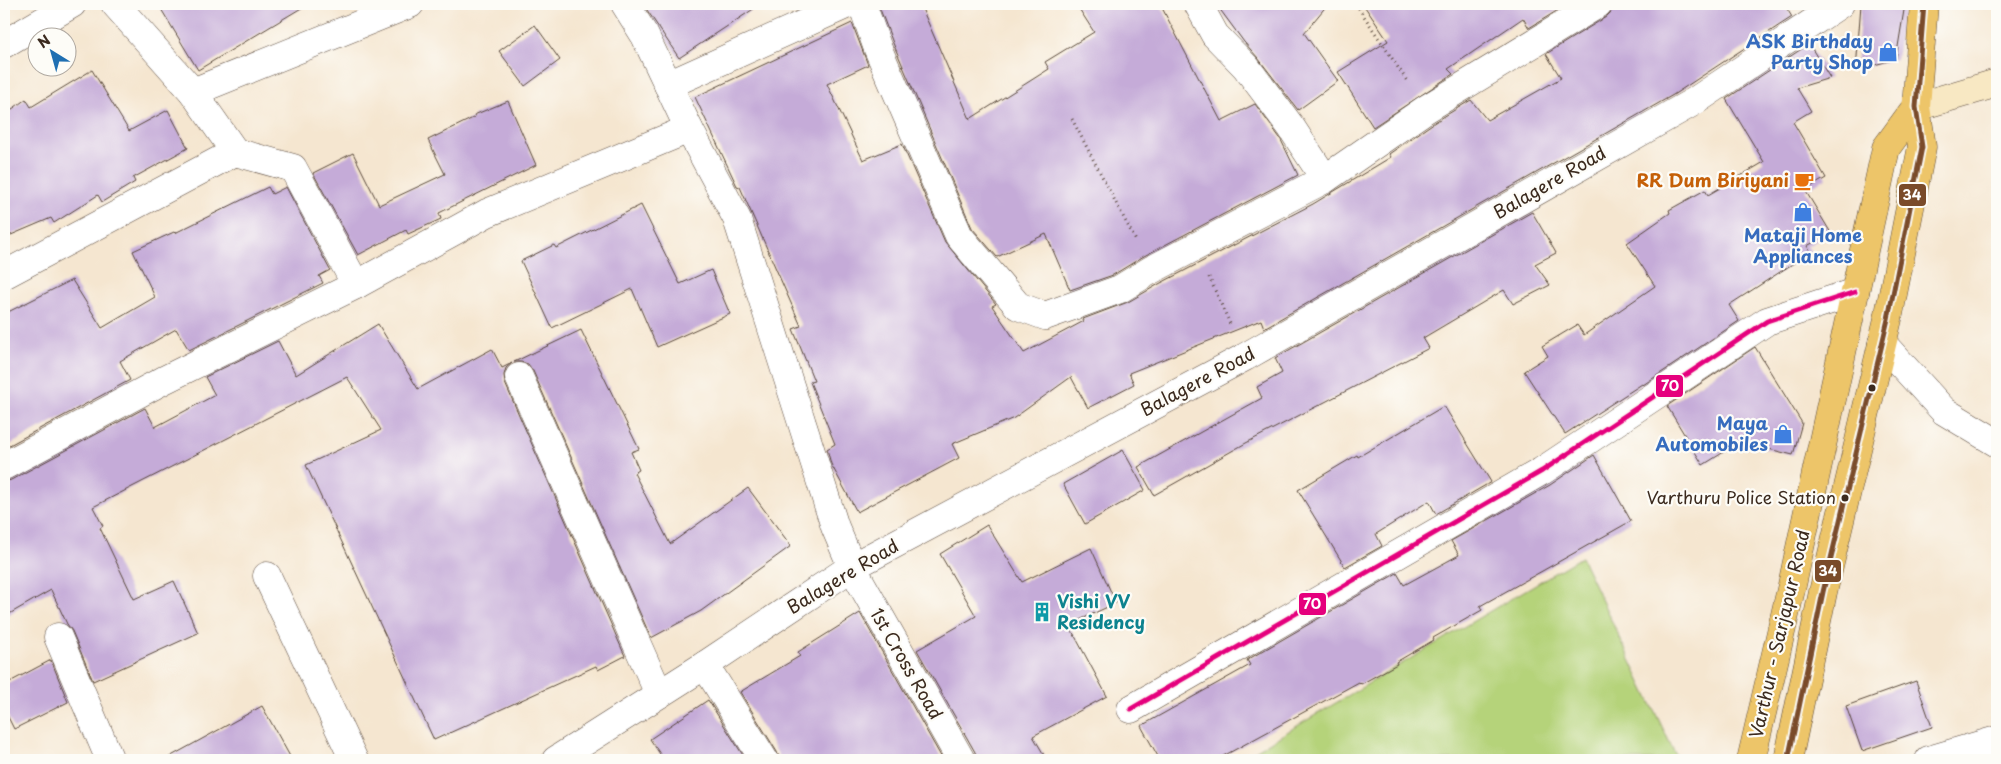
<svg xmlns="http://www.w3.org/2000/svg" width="2001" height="764" viewBox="0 0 2001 764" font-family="'Playpen Sans',sans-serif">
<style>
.green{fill:#b5d37a;stroke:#787e4c}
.building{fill:#c5abd8}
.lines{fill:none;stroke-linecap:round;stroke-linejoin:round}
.minor-casing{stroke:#574639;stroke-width:29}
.tertiary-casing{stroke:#574639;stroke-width:29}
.secondary-casing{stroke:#574639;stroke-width:29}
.primary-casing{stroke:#574639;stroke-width:29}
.path{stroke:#574639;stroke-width:3;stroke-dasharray:1 4;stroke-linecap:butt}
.minor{stroke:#fff;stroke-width:28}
.tertiary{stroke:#fff;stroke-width:28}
.secondary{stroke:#f8e8c3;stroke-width:28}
.primary{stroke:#edc569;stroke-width:28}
.bus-1-casing{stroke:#fdfcf7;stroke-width:9}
.bus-2-casing{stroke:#fdfcf7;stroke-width:9}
.bus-1{stroke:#7a4b2a;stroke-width:5}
.bus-2{stroke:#e5007d;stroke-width:5}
.bus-dot{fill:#3b2a1e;stroke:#fdfcf7;stroke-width:2}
.labels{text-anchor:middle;stroke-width:4.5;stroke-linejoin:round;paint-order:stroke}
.bus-label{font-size:17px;fill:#3b2a1e;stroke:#fdfcf7;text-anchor:end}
.shop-label{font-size:18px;font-weight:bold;fill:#366cbe;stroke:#fdfcf7;text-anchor:end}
.food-label{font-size:18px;font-weight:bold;fill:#c56008;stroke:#fdfcf7;text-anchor:end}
.street-label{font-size:18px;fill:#3b2a1e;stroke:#fdfcf7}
.culture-label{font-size:18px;font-weight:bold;fill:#0d838f;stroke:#fdfcf7;text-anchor:start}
.line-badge{stroke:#fdfcf7;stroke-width:2}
.badge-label{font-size:14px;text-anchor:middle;font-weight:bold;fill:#fff}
</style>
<rect width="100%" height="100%" fill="#fdfcf7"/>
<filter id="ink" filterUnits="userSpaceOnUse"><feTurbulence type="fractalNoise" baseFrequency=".02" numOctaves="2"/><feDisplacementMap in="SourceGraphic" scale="10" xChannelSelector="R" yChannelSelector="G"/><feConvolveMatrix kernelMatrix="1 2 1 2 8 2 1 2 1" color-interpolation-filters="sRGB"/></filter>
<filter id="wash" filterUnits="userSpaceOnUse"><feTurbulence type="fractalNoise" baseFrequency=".0096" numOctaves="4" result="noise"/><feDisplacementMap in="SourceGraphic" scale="20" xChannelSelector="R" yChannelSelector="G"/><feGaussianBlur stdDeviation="1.12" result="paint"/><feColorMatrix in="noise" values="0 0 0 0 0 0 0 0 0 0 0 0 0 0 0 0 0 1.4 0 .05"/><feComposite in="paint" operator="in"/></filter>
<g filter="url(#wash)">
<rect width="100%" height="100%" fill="#f5e6d0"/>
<!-- green -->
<polygon class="green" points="1581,557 1678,760 1240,760"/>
<g id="blocks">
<!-- building -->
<g class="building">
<polygon points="158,4 308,4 198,70"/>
<polygon points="643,4 761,4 679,58"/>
<polygon points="878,4 920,4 970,119 1049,69 1045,62 1094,32 1076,4 1160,4 1221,121 1255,104 1280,138 1298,175 1144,256 1113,275 1070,290 1046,234 997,257 972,228 893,43"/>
<polygon points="1216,4 1328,4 1304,33 1338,81 1298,110 1258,58 1244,42"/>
<polygon points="1363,4 1568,4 1529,28 1523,18 1448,69 1453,74 1373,127 1338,72 1388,41"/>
<polygon points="1614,4 1784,4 1792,17 1673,95 1264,328 1261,320 1129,373 1134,384 1088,408 1071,377 1014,418 952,444 959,458 857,512 831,464 827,449 835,444 810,382 814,381 793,329 801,326 740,187 737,186 695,97 852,23 868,65 827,84 863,160 902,144 945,242 996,304 992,306 1024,353 1084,321 1083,319 1128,302 1159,284 1313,204 1391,157 1389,154 1435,122 1471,100 1487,120 1561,78 1546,54 1606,17 1611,12"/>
<polygon points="1861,4 1905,4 1896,59 1856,70"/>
<polygon points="535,25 560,60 525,86 499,51"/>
<polygon points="1809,44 1830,78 1797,88 1811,111 1793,122 1826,178 1805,190 1831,233 1807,246 1811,252 1729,305 1739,321 1643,385 1642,384 1565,434 1524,371 1548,356 1542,346 1577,325 1584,335 1655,286 1627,243 1670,213 1669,210 1705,190 1708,195 1764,162 1726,99"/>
<polygon points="92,70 129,131 168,110 188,148 133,178 135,182 102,202 98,195 54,223 51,218 4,238 4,115 26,99 31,107"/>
<polygon points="508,101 536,165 439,213 441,219 408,234 406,230 358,255 313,173 353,153 379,205 445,174 428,140 475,117 474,115"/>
<polygon points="268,187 272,194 286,187 330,270 319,276 323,283 189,350 176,329 120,361 130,380 4,448 4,314 72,280 102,328 155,297 133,251 174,232 175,233"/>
<polygon points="641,205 680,284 711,270 730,314 657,347 632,289 552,328 521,261 554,245 556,248"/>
<polygon points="1532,212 1556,253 1535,264 1550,285 1513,304 1504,290 1423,338 1429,348 1246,443 1154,495 1138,467 1262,398 1257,387 1282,373 1275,358"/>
<polygon points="378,324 418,389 492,349 502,368 512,363 506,368 504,375 505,383 625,656 598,670 596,666 434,740 306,465 381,430 347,377 93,507 103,526 100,528 134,599 174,581 198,633 93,681 72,631 67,624 51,590 4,617 4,482 11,480 145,408 155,427 215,395 205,377 278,341 296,375"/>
<polygon points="581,330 639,449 631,452 639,470 634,473 670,544 748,488 791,546 701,611 651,638 533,371 528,364 521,362 514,362"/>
<polygon points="1755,347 1802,423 1793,455 1740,442 1703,465 1667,406"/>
<polygon points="1444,406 1491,482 1436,514 1429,501 1376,534 1382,546 1345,567 1298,490 1357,455 1358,457"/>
<polygon points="1123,450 1145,490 1085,524 1063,484"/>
<polygon points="1594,455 1631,521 1480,606 1482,610 1433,638 1434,640 1396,662 1397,664 1361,684 1359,682 1216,760 1160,760 1141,726 1250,665 1247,660 1397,573 1404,585 1459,555 1451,541 1550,485"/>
<polygon points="987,525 1022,582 1091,548 1116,603 1069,625 1107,696 1033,736 1047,760 977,760 975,752 917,650 976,616 940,554"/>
<polygon points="860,613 943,760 780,760 777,752 740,692 800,656 798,652"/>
<polygon points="51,660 68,702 14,729 4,709 4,685"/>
<polygon points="1916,681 1932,727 1862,751 1846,706"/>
<polygon points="708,700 746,760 664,760 650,739"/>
<polygon points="262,706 292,760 164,760"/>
</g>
</g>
</g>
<g filter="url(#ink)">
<use href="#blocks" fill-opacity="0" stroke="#574639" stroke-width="1"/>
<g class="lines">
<defs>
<g id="minor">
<polyline points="625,4 645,36 689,129 737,219 835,527 852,567 961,760"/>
<polyline points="862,4 878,49 959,236 1018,306 1045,316 1120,289 1151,270 1325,179 1426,109 1598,4"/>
<polyline points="1198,4 1215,35 1246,67 1291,127 1325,179"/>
<polyline points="4,44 72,4"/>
<polyline points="668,85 848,4"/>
<polyline points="193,92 410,4"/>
<polyline points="235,152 293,168 356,285"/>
<polyline points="4,275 235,152 193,92 115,4"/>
<polyline points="1882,343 1944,411 1997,443"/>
<polyline points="519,377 659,694"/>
<polyline points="4,466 164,380 356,285 487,213 689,129"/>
<polyline points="267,576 354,760"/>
<polyline points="58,637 110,760"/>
<polyline points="705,665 764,760"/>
<polyline points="1131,709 1542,471 1767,321 1855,292"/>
<polyline points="1929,760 1997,740"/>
</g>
<polyline id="tertiary" points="556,760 705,665 852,567 1245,357 1695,101 1840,4"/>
<polyline id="secondary" points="1916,107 1997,83"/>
<g id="primary">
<polyline points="1751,760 1792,585 1886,148 1916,107"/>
<polyline points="1788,760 1823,592 1888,319 1922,147 1916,107 1924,4"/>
</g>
</defs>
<!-- minor casing -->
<use href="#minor" class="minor-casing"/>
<!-- tertiary casing -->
<use href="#tertiary" class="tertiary-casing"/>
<!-- secondary casing -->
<use href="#secondary" class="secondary-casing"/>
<!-- primary casing -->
<use href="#primary" class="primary-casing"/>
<!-- path -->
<g class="path">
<polyline points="1356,4 1407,81"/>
<polyline points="1072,119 1136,241"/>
<polyline points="1209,277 1231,326"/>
</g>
<!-- minor -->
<use href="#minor" class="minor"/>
<!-- tertiary -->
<use href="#tertiary" class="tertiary"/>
<!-- secondary -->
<use href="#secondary" class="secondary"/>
<!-- primary -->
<use href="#primary" class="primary"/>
<defs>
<polyline id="bus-1" points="1788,760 1823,592 1888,319 1922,147 1916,107 1924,4"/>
<polyline id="bus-2" points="1131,709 1542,471 1767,321 1855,292"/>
</defs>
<!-- bus-1 casing -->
<use href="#bus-1" class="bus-1-casing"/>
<!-- bus-2 casing -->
<use href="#bus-2" class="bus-2-casing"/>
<!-- bus-1 -->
<use href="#bus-1" class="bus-1"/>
<!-- bus-2 -->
<use href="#bus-2" class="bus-2"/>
</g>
</g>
<!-- icons -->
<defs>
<symbol id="shop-bare" viewBox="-9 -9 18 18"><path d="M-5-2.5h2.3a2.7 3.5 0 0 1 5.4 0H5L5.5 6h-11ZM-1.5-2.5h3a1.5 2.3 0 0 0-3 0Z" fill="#3f7fe0" stroke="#fdfcf7" stroke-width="2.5" paint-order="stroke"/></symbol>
<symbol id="cafe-bare" viewBox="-9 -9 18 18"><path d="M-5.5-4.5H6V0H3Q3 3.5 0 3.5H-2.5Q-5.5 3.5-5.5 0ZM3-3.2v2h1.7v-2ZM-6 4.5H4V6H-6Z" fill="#e8710a" stroke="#fdfcf7" stroke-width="2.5" paint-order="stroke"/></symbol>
<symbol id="building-bare" viewBox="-9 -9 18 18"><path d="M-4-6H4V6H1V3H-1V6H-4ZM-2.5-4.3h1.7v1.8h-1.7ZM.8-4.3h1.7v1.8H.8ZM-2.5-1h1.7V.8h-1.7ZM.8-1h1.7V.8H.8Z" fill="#0f9aa8" stroke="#fdfcf7" stroke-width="2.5" paint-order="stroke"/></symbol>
</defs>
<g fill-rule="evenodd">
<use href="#shop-bare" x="1874" y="38" width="28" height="28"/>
<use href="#cafe-bare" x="1790" y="167" width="28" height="28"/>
<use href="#shop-bare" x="1789" y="198" width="28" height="28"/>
<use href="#shop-bare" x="1769" y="420" width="28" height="28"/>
<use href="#building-bare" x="1028" y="598" width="28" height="28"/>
</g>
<!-- markers -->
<g class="bus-dot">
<circle cx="1872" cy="388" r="4.5"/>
<circle cx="1845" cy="498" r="4.5"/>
</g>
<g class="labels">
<!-- bus labels -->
<g class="bus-label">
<text x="1836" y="504">Varthuru Police Station</text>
</g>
<!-- shop labels -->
<g class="shop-label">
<text x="1873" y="48">ASK Birthday<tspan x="1873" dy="21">Party Shop</tspan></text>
<text x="1803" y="242" text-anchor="middle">Mataji Home<tspan x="1803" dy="21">Appliances</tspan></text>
<text x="1768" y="430">Maya<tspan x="1768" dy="21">Automobiles</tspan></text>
</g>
<!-- food labels -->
<g class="food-label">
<text x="1789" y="187">RR Dum Biriyani</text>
</g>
<!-- street labels -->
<g class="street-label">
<text transform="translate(1550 183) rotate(-30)" y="6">Balagere Road</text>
<text transform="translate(1198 382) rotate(-28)" y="6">Balagere Road</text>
<text transform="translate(843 577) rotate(-31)" y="6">Balagere Road</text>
<text transform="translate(1780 634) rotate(-77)" y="6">Varthur - Sarjapur Road</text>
<text transform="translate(906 664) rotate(60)" y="6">1st Cross Road</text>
</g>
<!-- culture labels -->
<g class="culture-label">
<text x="1057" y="608">Vishi VV<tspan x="1057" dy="21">Residency</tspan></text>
</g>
</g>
<g class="line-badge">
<rect x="1898" y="183" width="29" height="24" rx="5" fill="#7a4b2a"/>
<rect x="1655" y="374" width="29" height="24" rx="5" fill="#e5007d"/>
<rect x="1814" y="559" width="28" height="24" rx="5" fill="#7a4b2a"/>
<rect x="1298" y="592" width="29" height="24" rx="5" fill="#e5007d"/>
</g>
<g class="badge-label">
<text x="1912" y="200">34</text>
<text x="1670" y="391">70</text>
<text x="1828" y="576">34</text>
<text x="1312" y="609">70</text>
</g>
<!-- margin -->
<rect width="2001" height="764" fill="none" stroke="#fdfcf7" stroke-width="20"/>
<!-- north arrow -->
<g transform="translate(52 52) rotate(323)"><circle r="24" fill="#fdfcf7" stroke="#afa8a0"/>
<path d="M0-4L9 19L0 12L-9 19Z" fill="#1f6fb2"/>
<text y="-8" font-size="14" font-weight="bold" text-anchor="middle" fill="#3b2a1e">N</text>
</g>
</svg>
